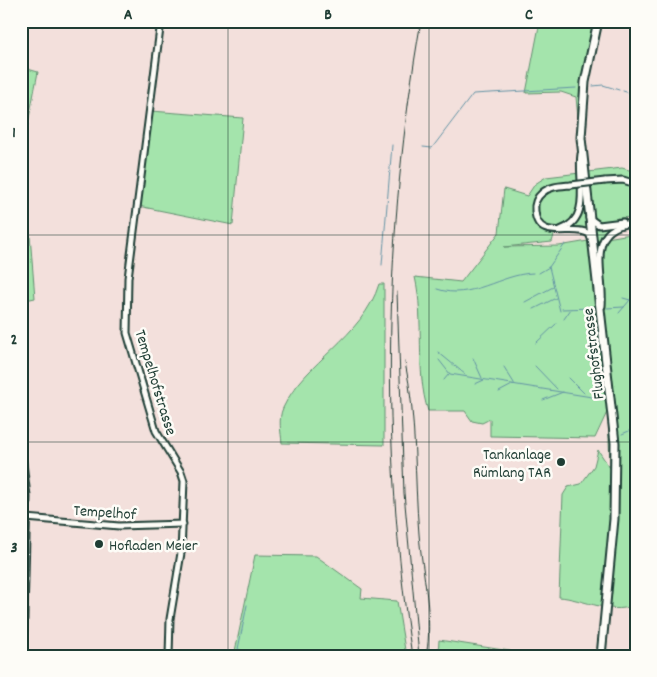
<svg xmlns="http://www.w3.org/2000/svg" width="657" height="677" viewBox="0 0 657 677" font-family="Dekko,sans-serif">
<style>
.green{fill:#a4e4ac;stroke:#629070;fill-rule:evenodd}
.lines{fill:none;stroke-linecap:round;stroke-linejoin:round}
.stream{stroke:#6393a5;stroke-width:1}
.street-casing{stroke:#1f3d34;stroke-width:9}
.secondary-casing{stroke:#1f3d34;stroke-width:11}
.street{stroke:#fdfcf7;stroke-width:5}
.secondary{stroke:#fdfcf7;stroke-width:7}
.rail{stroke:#1f3d34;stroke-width:1}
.street-bridge-casing{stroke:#1f3d34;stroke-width:9;stroke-linecap:butt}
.street-bridge{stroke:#fdfcf7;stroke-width:5}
.grid{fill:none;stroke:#1f3d34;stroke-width:1;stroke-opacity:0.55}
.poi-dot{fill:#1f3d34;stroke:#fdfcf7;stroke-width:2}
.labels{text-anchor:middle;stroke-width:5;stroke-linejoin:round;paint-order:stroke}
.street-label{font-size:16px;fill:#1f3d34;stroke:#fdfcf7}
.poi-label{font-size:16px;fill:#1f3d34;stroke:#fdfcf7;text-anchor:end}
.neatline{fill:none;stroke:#1f3d34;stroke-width:2}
.grid-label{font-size:16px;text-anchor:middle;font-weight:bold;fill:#1f3d34}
</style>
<rect width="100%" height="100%" fill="#f3e0dc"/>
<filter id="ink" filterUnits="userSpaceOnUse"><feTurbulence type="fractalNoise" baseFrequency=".02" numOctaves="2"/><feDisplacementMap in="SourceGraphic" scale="10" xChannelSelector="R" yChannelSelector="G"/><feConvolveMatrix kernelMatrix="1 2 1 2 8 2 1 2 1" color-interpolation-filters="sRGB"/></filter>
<g filter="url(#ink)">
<!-- green -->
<g class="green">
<polygon points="540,21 568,27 570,21 595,21 587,52 578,118 576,97 561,92 526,93"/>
<polygon points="21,67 38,72 21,159 21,101 27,79 21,77"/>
<polygon points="151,111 243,118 233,225 138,206"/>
<path d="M622 168 636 172V217L617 218 601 239 636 233V603C618 618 581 598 559 597L563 495 568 487 581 484 594 466 598 450 610 468 608 410 595 438 492 436H490V419L482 423 472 421 465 411H428C415 371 425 319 415 277L461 282 499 233 504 189 527 196 535 184 546 177ZM556 228 569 229 593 228 594 240 559 246 504 247 552 242Z"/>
<polygon points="21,171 25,172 35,298 21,301"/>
<path d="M379 284H384V445L282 443C281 432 278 419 283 408 304 362 363 337 379 284Z"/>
<polygon points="255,555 316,556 362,589 361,598 397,601 406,656 234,656"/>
<polygon points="439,640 510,651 515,655 540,656 438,656"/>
</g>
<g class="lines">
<!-- stream -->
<g class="stream">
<polyline points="593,86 603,85 619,90"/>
<polyline points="623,91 636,95"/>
<polyline points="423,147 432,148 473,94 576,88"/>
<polyline points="382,265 392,145"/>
<polyline points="549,267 560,311"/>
<polyline points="539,273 549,267 565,244"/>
<path d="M437 289C471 301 500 274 533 273"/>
<polyline points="623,298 630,300"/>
<polyline points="525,302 553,287"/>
<polyline points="607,308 624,307"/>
<polyline points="534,309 556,298"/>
<polyline points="562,309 595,308"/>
<polyline points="619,313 636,293"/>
<polyline points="564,319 571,309"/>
<polyline points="536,343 556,324"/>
<polyline points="438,352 466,375"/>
<polyline points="473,358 482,378"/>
<polyline points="439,360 450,374 604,399"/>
<polyline points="535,366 557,389"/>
<polyline points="504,367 514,383"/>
<polyline points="569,378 584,393"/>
<polyline points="444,380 449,374"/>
<polyline points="475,384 484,380"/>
<polyline points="499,392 514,384"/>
<polyline points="543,400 563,392"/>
<polyline points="622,434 636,428"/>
<polyline points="247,605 238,649 255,656"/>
</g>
<defs>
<g id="street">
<polyline points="161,21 128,278 127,333 156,431 181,472 184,481 181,553 170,619 169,656"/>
<polyline points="605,181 623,180 636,184"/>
<path d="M571 185C561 186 550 186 542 193 537 197 534 204 535 211 537 244 575 223 589 234L591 238"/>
<polyline points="589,218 599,225 623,222"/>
<path d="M560 230C593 219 577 179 581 154"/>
<path d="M602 306C605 273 583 225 636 223"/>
<polyline points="26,518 119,526 183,524"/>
</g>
<g id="secondary">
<polyline points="598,21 585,82 581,138 615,443 614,519 601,656"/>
<polyline points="21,455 26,496 22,656"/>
</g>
</defs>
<!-- street casing -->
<use href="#street" class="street-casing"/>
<!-- secondary casing -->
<use href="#secondary" class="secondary-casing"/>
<!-- street -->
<use href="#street" class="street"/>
<!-- secondary -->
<use href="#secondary" class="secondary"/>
<!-- rail -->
<g class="rail">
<polyline points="397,292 404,493 419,656"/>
<path d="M405 362C417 418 414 477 419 534 422 572 434 618 426 656"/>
<path d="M412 656C380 445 384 231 421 21"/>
</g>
<defs>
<polyline id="street-bridge" points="571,185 605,181"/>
</defs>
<!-- street-bridge casing -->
<use href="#street-bridge" class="street-bridge-casing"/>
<!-- street-bridge -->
<use href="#street-bridge" class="street-bridge"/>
</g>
</g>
<!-- grid -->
<path class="grid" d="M228 21V656M429 21V656M21 235H636M21 442H636"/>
<!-- markers -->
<g class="poi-dot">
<circle cx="561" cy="462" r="5"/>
<circle cx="99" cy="544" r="5"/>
</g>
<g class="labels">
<!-- street labels -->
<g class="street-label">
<text transform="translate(592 354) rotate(-97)" y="6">Flughofstrasse</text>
<text transform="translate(157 382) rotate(73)" y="6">Tempelhofstrasse</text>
<text transform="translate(105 511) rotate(4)" y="6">Tempelhof</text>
</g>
<!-- poi labels -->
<g class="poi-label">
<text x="551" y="459">Tankanlage<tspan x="551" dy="18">Rümlang TAR</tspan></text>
<text x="109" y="550" text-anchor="start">Hofladen Meier</text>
</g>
</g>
<!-- margin -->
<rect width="657" height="677" fill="none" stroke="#fdfcf7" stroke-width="55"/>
<rect x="28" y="28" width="602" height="622" class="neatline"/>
<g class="grid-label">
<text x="128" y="19">A</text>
<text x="328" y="19">B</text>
<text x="529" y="19">C</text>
<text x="14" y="137">1</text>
<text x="14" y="344">2</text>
<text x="14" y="552">3</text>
</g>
</svg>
